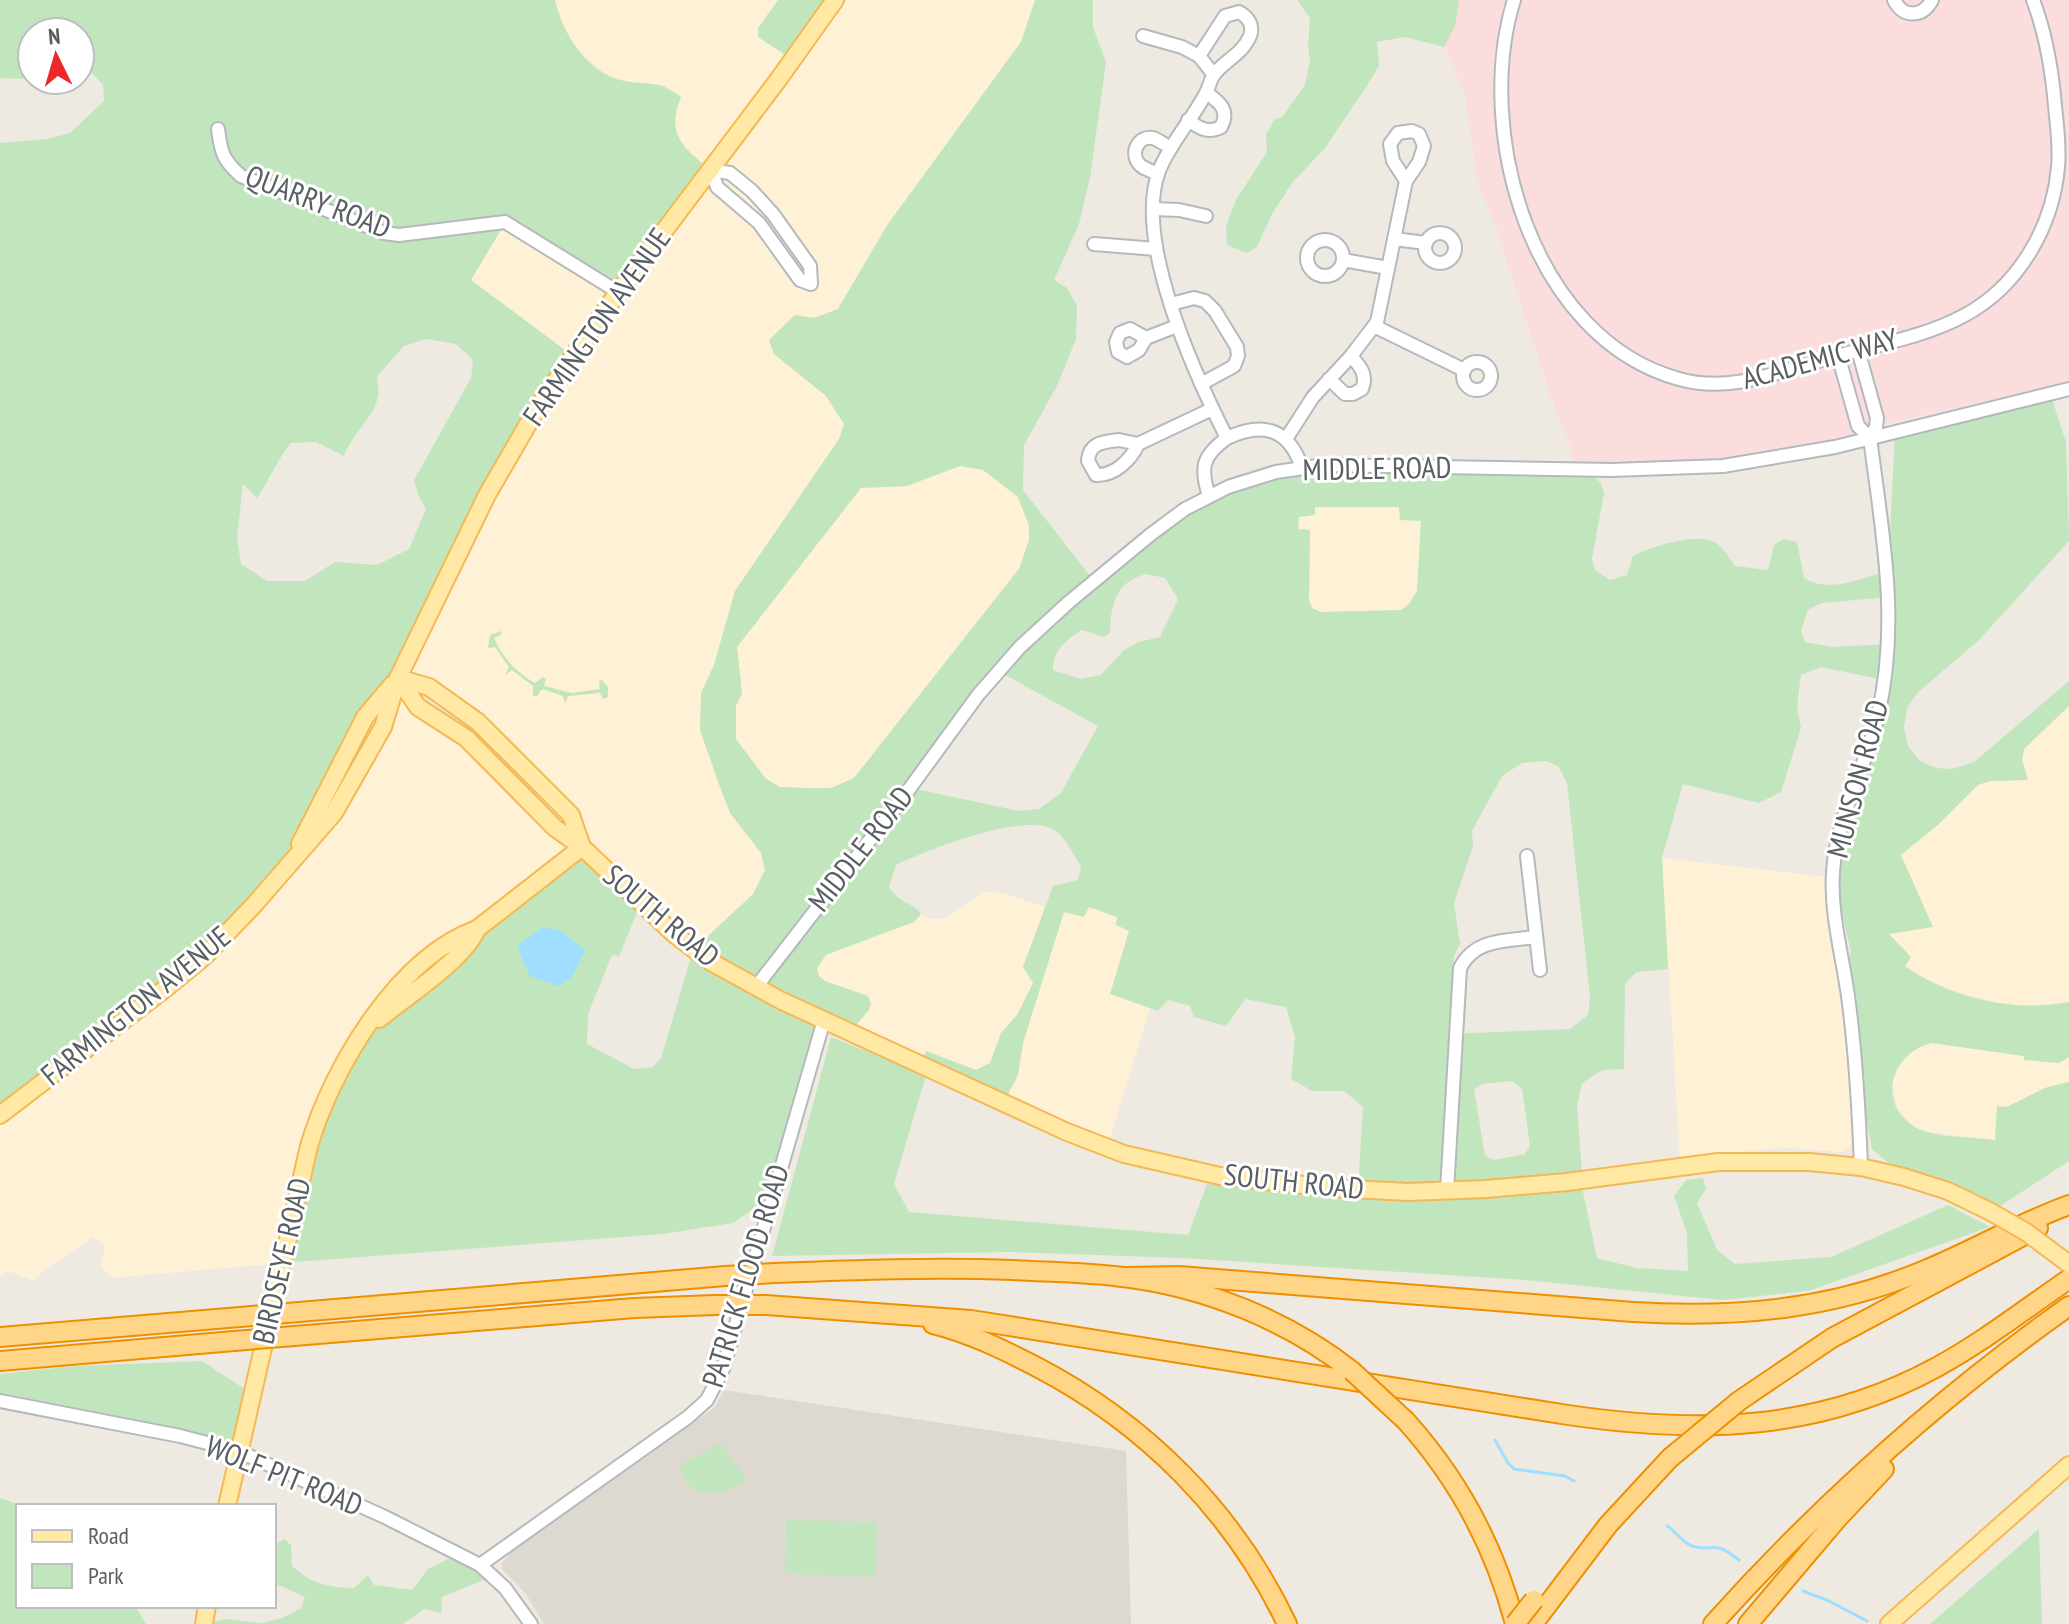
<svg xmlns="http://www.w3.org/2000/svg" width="2069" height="1624" viewBox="0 0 2069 1624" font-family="'PT Sans Narrow',sans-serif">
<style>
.commercial{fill:#fff1d6;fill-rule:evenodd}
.education{fill:#ded9d0}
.medical{fill:#fcdddd}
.green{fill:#c1e6bd;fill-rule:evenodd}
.water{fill:#a0deff}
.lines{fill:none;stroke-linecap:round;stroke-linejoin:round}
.stream{stroke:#a0deff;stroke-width:3}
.minor-casing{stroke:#b5b9bd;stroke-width:16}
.major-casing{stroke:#f4b954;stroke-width:20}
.highway-casing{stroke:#ef8f00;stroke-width:22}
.minor{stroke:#fff;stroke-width:12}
.major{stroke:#ffe9a5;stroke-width:16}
.highway{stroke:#ffd687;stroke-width:18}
.major-bridge-casing{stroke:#f4b954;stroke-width:20;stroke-linecap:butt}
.highway-bridge-casing{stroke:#ef8f00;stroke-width:22;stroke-linecap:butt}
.major-bridge{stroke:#ffe9a5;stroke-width:16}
.highway-bridge{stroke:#ffd687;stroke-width:18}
.labels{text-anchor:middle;stroke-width:6;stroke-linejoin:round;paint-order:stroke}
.street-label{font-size:30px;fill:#5a5f63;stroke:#fff}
</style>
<rect width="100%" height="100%" fill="#eeeae2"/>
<!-- commercial -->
<g class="commercial">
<path d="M555 0H778L759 28 758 37 793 60 835 0H1035L1021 42 888 224 837 309 814 318 795 315 769 340 774 354 826 396 844 424 839 439 735 591 714 665 701 693 700 730 720 787 730 813 761 853 765 870 753 894 693 950 581 847 477 929 459 935 424 962 379 1007 330 1088 309 1146 282 1263 111 1278 100 1265 106 1247 93 1237 32 1280 8 1271 0 1277V1116L205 956 254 905 334 813 383 727 398 678 487 495 539 405 572 356 470 279 505 222 618 291 710 170 684 147 676 132 674 114 681 96 661 85H643L609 76 586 58 571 40 560 22ZM399 678 429 687 478 722 570 815 581 846 555 828 466 738 418 707Z"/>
<polygon points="960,466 983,470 1018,497 1029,525 1029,540 1019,568 854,778 831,788 804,788 779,787 766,779 736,739 736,706 742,693 737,647 861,488 907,486"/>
<polygon points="1314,507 1400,507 1421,520 1417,591 1409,604 1401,610 1321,612 1312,608 1309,600 1310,530 1298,529 1299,516"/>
<polygon points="2069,706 2069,1002 2026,1006 1999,1003 1953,991 1914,973 1904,966 1888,933 1932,926 1900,855 1939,824 1978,785 1990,781 2028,780 2022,760 2024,749"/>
<polygon points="1662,858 1827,877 1845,1005 1854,1117 1854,1138 1850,1148 1842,1152 1789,1148 1758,1150 1680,1159"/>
<polygon points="986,892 1002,893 1045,907 1023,967 1033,983 1017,1015 1001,1033 990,1063 976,1070 926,1051 921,1064 850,1032 869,1010 871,1002 868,996 825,981 819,976 817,968 826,954 914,922 921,914 930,919 944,919"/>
<polygon points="1088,907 1117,917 1129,930 1111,994 1150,1008 1107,1148 1004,1102 1018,1075 1023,1043 1064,911"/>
<polygon points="1932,1043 2024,1056 2025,1060 2059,1063 2069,1057 2069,1082 2044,1088 2007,1107 1995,1140 1928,1132 1915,1127 1897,1109 1892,1083 1895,1068 1905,1056 1919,1046"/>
</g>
<!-- education -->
<polygon class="education" points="724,1390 1126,1451 1131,1624 544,1624 526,1594 502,1569 502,1563 514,1549 714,1408"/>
<!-- medical -->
<polygon class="medical" points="1334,0 2069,0 2069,382 1886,424 1844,438 1750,456 1658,463 1573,462 1572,451 1555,409 1496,228 1478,186 1465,96 1445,47"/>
<!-- green -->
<g class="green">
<path d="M0 0H555C562 29 580 62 609 76 624 84 643 82 659 85 666 86 674 93 681 97 666 134 682 147 711 170L618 292 505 223 471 280 573 356 539 405 398 678 365 717 297 853 230 931 0 1116V143L48 139 70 133 104 101 103 85 91 72H80V32H32V76L21 79 0 78ZM426 339 456 344 473 360 471 378 414 480 419 497 426 509 409 549 377 565 335 562 305 581H267L241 564 237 537 243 484 257 498C269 480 277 460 291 443L316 442 344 456C351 435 373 419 378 397 379 391 378 383 377 376L404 346Z"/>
<polygon points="778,0 835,0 793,60 758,37 758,28"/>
<path d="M1035 0H1093V27L1106 62 1090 178 1079 224 1054 280 1067 288 1077 306 1076 339 1057 386 1024 445 1023 490 1094 581 1209 496 1302 468 1588 470 1600 482 1604 493 1592 559 1595 570 1610 580 1627 575 1633 556C1650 547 1696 532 1714 542 1723 546 1729 558 1735 566L1768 570 1774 545 1783 539 1797 542 1804 578C1830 594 1860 578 1888 571L1895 432 2050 393 2066 442 2069 541 1978 641 1917 693 1907 708 1904 728 1908 746 1920 761 1936 768 1952 769 1974 762 2069 681V706L2024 749 2022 760 2028 780 1990 781 1978 785 1939 824 1901 855 1933 927 1889 934 1911 957 1905 966C1949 998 2016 1013 2069 1002V1057L2059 1063 2024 1060V1056L1932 1043C1892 1052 1875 1103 1915 1127 1933 1138 1973 1137 1995 1140L1997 1106 2007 1107 2045 1088 2069 1082V1161L1991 1212 1909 1180 1872 1149 1865 1115 1849 958 1851 952 1833 873 1884 680 1821 667 1801 675 1797 706 1801 728 1781 792 1759 803 1683 784 1662 858 1668 969 1637 972 1625 983 1624 1069 1603 1070 1582 1083 1577 1106 1582 1173 1567 1182 1358 1190 1363 1107 1344 1091H1312L1291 1079 1295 1037 1286 1007 1245 999 1226 1026 1194 1017 1190 1006 1168 1000 1158 1011 1110 994 1129 931 1116 925 1117 917 1089 907 1084 917 1064 912 1023 1043 1018 1075 1004 1102 921 1064 926 1051 976 1070 990 1063 1001 1033 1017 1015 1033 983 1023 967 1053 886 1078 880 1081 866C1074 856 1066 838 1056 831 1028 810 927 850 896 865L889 887C900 905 914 902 921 914L914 922 826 955 817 968 819 976 825 981 868 996 871 1003 869 1010 850 1032 825 1020 772 1197 733 1223 663 1234 282 1263 309 1146 368 1028 582 847 641 903 619 956 612 955 588 1014 587 1044 634 1069 653 1067 661 1058 693 950 753 894 765 870 761 853 730 813 720 787 700 730 701 693 714 665 735 591 839 439 844 424 826 396 774 354 769 340 795 315 814 318 838 309 888 224 1021 42ZM960 466 983 470 1018 497 1029 525V540L1019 569 854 778 831 788H804L780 787 766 779 736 739V706L742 693 737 647 861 488 907 486ZM1315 507H1399L1400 520 1421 521 1417 591 1409 604 1401 610 1321 612 1312 608 1309 600 1310 530 1298 529 1299 517 1315 515ZM1146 574 1165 578 1178 599 1160 637 1139 642 1124 650 1101 675 1081 679 1053 670C1052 651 1067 639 1082 630L1104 637 1110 633C1111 605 1115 582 1146 574ZM1890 597 1889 644 1833 647 1805 642 1801 631 1808 610 1821 603ZM998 671 1098 726 1061 793 1039 809 1019 811 911 788ZM1546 761 1558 766 1567 783 1590 997 1588 1015 1570 1029 1448 1034 1454 956 1460 944 1454 903 1473 846 1472 831 1502 776 1522 763ZM1512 1081 1522 1089 1530 1146 1525 1154 1494 1160 1485 1156 1474 1089 1482 1084Z"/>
<polygon points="1297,0 1459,0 1455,26 1444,47 1405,37 1377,42 1379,66 1368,84 1325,148 1292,183 1272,214 1257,247 1247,253 1227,245 1226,226 1236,200 1267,152 1266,135 1274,120 1282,117 1305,85 1310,61 1308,46 1310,18"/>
<path d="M501 631 502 634 494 638C502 657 517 673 535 683L543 677 546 679 544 686 572 693 600 689 599 681 602 680 608 687V697L603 699 600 693 568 696 565 704 563 696 542 689 537 696H533V686L512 670 505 675 509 667 495 647 488 648 490 635Z"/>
<polygon points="831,1037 926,1075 894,1184 909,1212 1188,1235 1207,1184 1350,1196 1582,1187 1597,1258 1636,1268 1688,1271 1687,1233 1674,1196 1686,1180 1703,1178 1706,1189 1697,1203 1717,1250 1735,1264 1831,1257 1948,1205 1990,1227 1808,1291 1723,1300 1525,1280 1182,1258 1009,1252 772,1256"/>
<polygon points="202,1361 251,1393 238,1451 0,1401 0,1374 75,1366"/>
<path d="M720 1443 746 1479C724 1499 686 1500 680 1465Z"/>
<polygon points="0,1498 22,1506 18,1506 18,1606 135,1606 146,1624 0,1624"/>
<polygon points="786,1520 877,1522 876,1576 785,1574"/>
<polygon points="2039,1529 2042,1624 1930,1624"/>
<path d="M284 1539 291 1545 292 1566C312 1584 326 1587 354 1588L368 1575 374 1585 412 1590 428 1569 460 1553 493 1576 442 1597 441 1613 424 1609 403 1624H204L226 1619 261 1623 282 1618 301 1608 305 1597 274 1583V1546Z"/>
</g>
<!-- water -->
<polygon class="water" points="541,928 558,929 585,950 571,979 558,986 530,976 517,946"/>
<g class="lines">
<!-- stream -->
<g class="stream">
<polyline points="1495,1440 1508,1463 1514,1469 1565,1476 1574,1481"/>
<path d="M1667 1526C1677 1532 1681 1542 1692 1546 1716 1553 1711 1538 1739 1560"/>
<polyline points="1803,1591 1829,1601 1867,1621"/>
</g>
<defs>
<g id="minor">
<path d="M1514 0C1473 132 1532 339 1679 379 1732 394 1782 370 1833 357 1876 345 1925 337 1965 315 2019 286 2053 226 2058 167 2060 147 2057 126 2055 106 2052 70 2046 34 2033 0"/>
<path d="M1894 0C1903 18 1922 18 1932 0"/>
<polyline points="1143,36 1182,47 1199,56"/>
<path d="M1188 120C1199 128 1208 134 1221 127 1230 110 1220 103 1207 93"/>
<path d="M218 129C221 153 223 160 241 176L384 233 399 235 505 222 618 292"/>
<polygon points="711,170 730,173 752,191 773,214 810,266 811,284 800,280 759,223 717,187"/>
<path d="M1158 174C1152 171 1144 169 1140 165 1129 154 1138 135 1153 138 1159 140 1165 145 1171 148"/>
<polyline points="1154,209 1179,210 1206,216"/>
<circle cx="1440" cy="248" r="15"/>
<polyline points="1394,239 1426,243"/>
<circle cx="1325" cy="258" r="18"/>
<polyline points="1094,244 1156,249"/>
<polyline points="1343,260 1388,268"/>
<polyline points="1171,304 1194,298 1205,301 1215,311 1237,347 1238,356 1234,366 1201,384"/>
<polyline points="1374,326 1464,370"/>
<polygon points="1130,329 1146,338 1139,350 1127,357 1118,352 1116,342 1120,333"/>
<polyline points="1146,338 1177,326"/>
<path d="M1858 350 1877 418 1876 427 1870 438C1882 531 1900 622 1878 715 1866 768 1836 817 1833 872 1830 916 1844 961 1849 1004 1856 1058 1859 1113 1861 1167"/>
<polyline points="1838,355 1858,426 1870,438"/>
<circle cx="1477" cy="376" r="14"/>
<path d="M1329 379 1345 394H1353L1362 389C1368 375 1360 366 1351 356"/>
<path d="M1227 438C1264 421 1289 429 1302 468"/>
<polyline points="1286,439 1313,397 1351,356 1377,322 1406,181 1419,162 1424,146 1419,134 1412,131 1398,133 1390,144 1393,161 1406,181"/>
<path d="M1119 440 1138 444C1131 460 1114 476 1096 475L1088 461C1089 442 1104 442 1119 440Z"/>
<polyline points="1138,444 1212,409"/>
<path d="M1209 496C1200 468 1202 456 1227 438 1195 375 1133 240 1159 171 1170 143 1192 120 1206 93 1209 88 1210 81 1213 76 1223 61 1242 55 1250 36 1254 25 1248 17 1239 12L1225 16 1199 56 1214 75"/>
<polyline points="1527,856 1540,970"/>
<polyline points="756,987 910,788 978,695 1020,647 1069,602 1150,535 1185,509 1228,487 1276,472 1324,465 1611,470 1723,466 1835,447 2069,389"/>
<path d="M1447 1191 1460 968C1475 938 1507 941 1536 937"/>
<polyline points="0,1401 180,1436 238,1451 385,1517 480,1565 505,1588 531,1624"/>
<polyline points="480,1565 688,1417 707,1400 723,1369 824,1020"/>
</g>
<g id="major">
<polyline points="398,678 418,707 466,738 555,828 582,847 674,934 711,962 780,1000 1067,1132 1124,1154 1220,1176 1332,1188 1408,1192 1486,1189 1567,1182 1718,1162 1809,1162 1861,1167 1904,1177 1948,1191 1991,1212"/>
<polyline points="398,678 429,687 478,722 571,815 582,847"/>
<polyline points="300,844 365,717 392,685"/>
<path d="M379 1019C406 997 465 959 477 929"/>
<polyline points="0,1115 166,988 205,956 254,905 334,813 383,727 398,678 487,495 539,405 618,292 778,80 835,0"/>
<path d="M227 1506 309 1146C332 1068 397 958 477 929L582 847"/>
<polyline points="204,1624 207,1606"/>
<polyline points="1889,1624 2069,1465"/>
</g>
<g id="highway">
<path d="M775 1273C854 1270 934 1267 1013 1270 1049 1272 1087 1272 1123 1277 1205 1287 1287 1320 1352 1371"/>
<path d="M1123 1277 1179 1276 1633 1312C1735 1318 1831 1310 1925 1270 1974 1250 2019 1223 2069 1205"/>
<path d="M766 1305 971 1320 1568 1415C1698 1434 1818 1432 1937 1367 1983 1342 2025 1309 2069 1279"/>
<polyline points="299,1312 725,1276"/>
<path d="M933 1324C969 1333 1002 1349 1035 1366 1145 1423 1234 1512 1287 1624"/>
<polyline points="294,1336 634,1308 716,1305"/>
<polyline points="0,1337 240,1317"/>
<polyline points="0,1361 234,1341"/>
<polyline points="1739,1401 1832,1338 2038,1228"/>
<path d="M1406 1421C1459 1480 1495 1547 1515 1624"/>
<polyline points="1533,1624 1608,1525 1670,1458"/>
<path d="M1713 1624C1820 1505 1939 1398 2069 1306"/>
<polyline points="1748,1624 1838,1518 1884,1469"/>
</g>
</defs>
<!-- minor casing -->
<use href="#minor" class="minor-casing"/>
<!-- major casing -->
<use href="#major" class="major-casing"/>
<!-- highway casing -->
<use href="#highway" class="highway-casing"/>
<!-- minor -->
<use href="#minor" class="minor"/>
<!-- major -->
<use href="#major" class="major"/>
<!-- highway -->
<use href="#highway" class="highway"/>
<defs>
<polyline id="major-bridge" points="1991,1212 2026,1232 2069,1264"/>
<g id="highway-bridge">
<polyline points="725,1276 775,1273"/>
<polyline points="716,1305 766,1305"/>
<polyline points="240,1317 299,1312"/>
<polyline points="234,1341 294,1336"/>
<polyline points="1352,1371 1406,1421"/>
<polyline points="1670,1458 1739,1401"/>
<polyline points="1515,1624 1534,1600"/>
</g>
</defs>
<!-- major-bridge casing -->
<use href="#major-bridge" class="major-bridge-casing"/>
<!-- highway-bridge casing -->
<use href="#highway-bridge" class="highway-bridge-casing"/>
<!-- major-bridge -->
<use href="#major-bridge" class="major-bridge"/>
<!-- highway-bridge -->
<use href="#highway-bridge" class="highway-bridge"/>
</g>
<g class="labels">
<!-- street labels -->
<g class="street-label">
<text transform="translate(318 202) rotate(21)" y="10">QUARRY ROAD</text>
<text transform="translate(597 327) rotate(-55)" y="10">FARMINGTON AVENUE</text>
<text transform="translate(1820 359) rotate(-15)" y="10">ACADEMIC WAY</text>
<text transform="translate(1377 469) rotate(-1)" y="10">MIDDLE ROAD</text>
<text transform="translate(1858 779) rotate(-75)" y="10">MUNSON ROAD</text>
<text transform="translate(861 849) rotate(-52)" y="10">MIDDLE ROAD</text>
<text transform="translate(661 916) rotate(40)" y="10">SOUTH ROAD</text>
<text transform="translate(136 1006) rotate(-39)" y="10">FARMINGTON AVENUE</text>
<text transform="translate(1294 1182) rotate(6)" y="10">SOUTH ROAD</text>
<text transform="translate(282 1261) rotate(-77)" y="10">BIRDSEYE ROAD</text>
<text transform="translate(746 1276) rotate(-73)" y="10">PATRICK FLOOD ROAD</text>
<text transform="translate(284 1476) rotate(22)" y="10">WOLF PIT ROAD</text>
</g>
</g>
<!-- legend -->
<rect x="16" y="1504" width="260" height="104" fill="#ffffff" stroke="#bdbfc1" stroke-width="2"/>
<rect x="32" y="1530" width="40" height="12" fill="#ffe9a5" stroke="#bdbfc1" stroke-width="2"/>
<text x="88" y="1544" font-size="24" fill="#5a5f63">Road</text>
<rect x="32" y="1564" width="40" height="24" fill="#c1e6bd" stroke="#bdbfc1" stroke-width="2"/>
<text x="88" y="1584" font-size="24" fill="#5a5f63">Park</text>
<!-- north arrow -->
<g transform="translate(56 56) rotate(355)"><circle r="38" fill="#ffffff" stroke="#bdbfc1" stroke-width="2"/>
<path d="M0-6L14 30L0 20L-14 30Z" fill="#ed282a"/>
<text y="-12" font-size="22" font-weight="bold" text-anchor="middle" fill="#5a5f63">N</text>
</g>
</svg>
